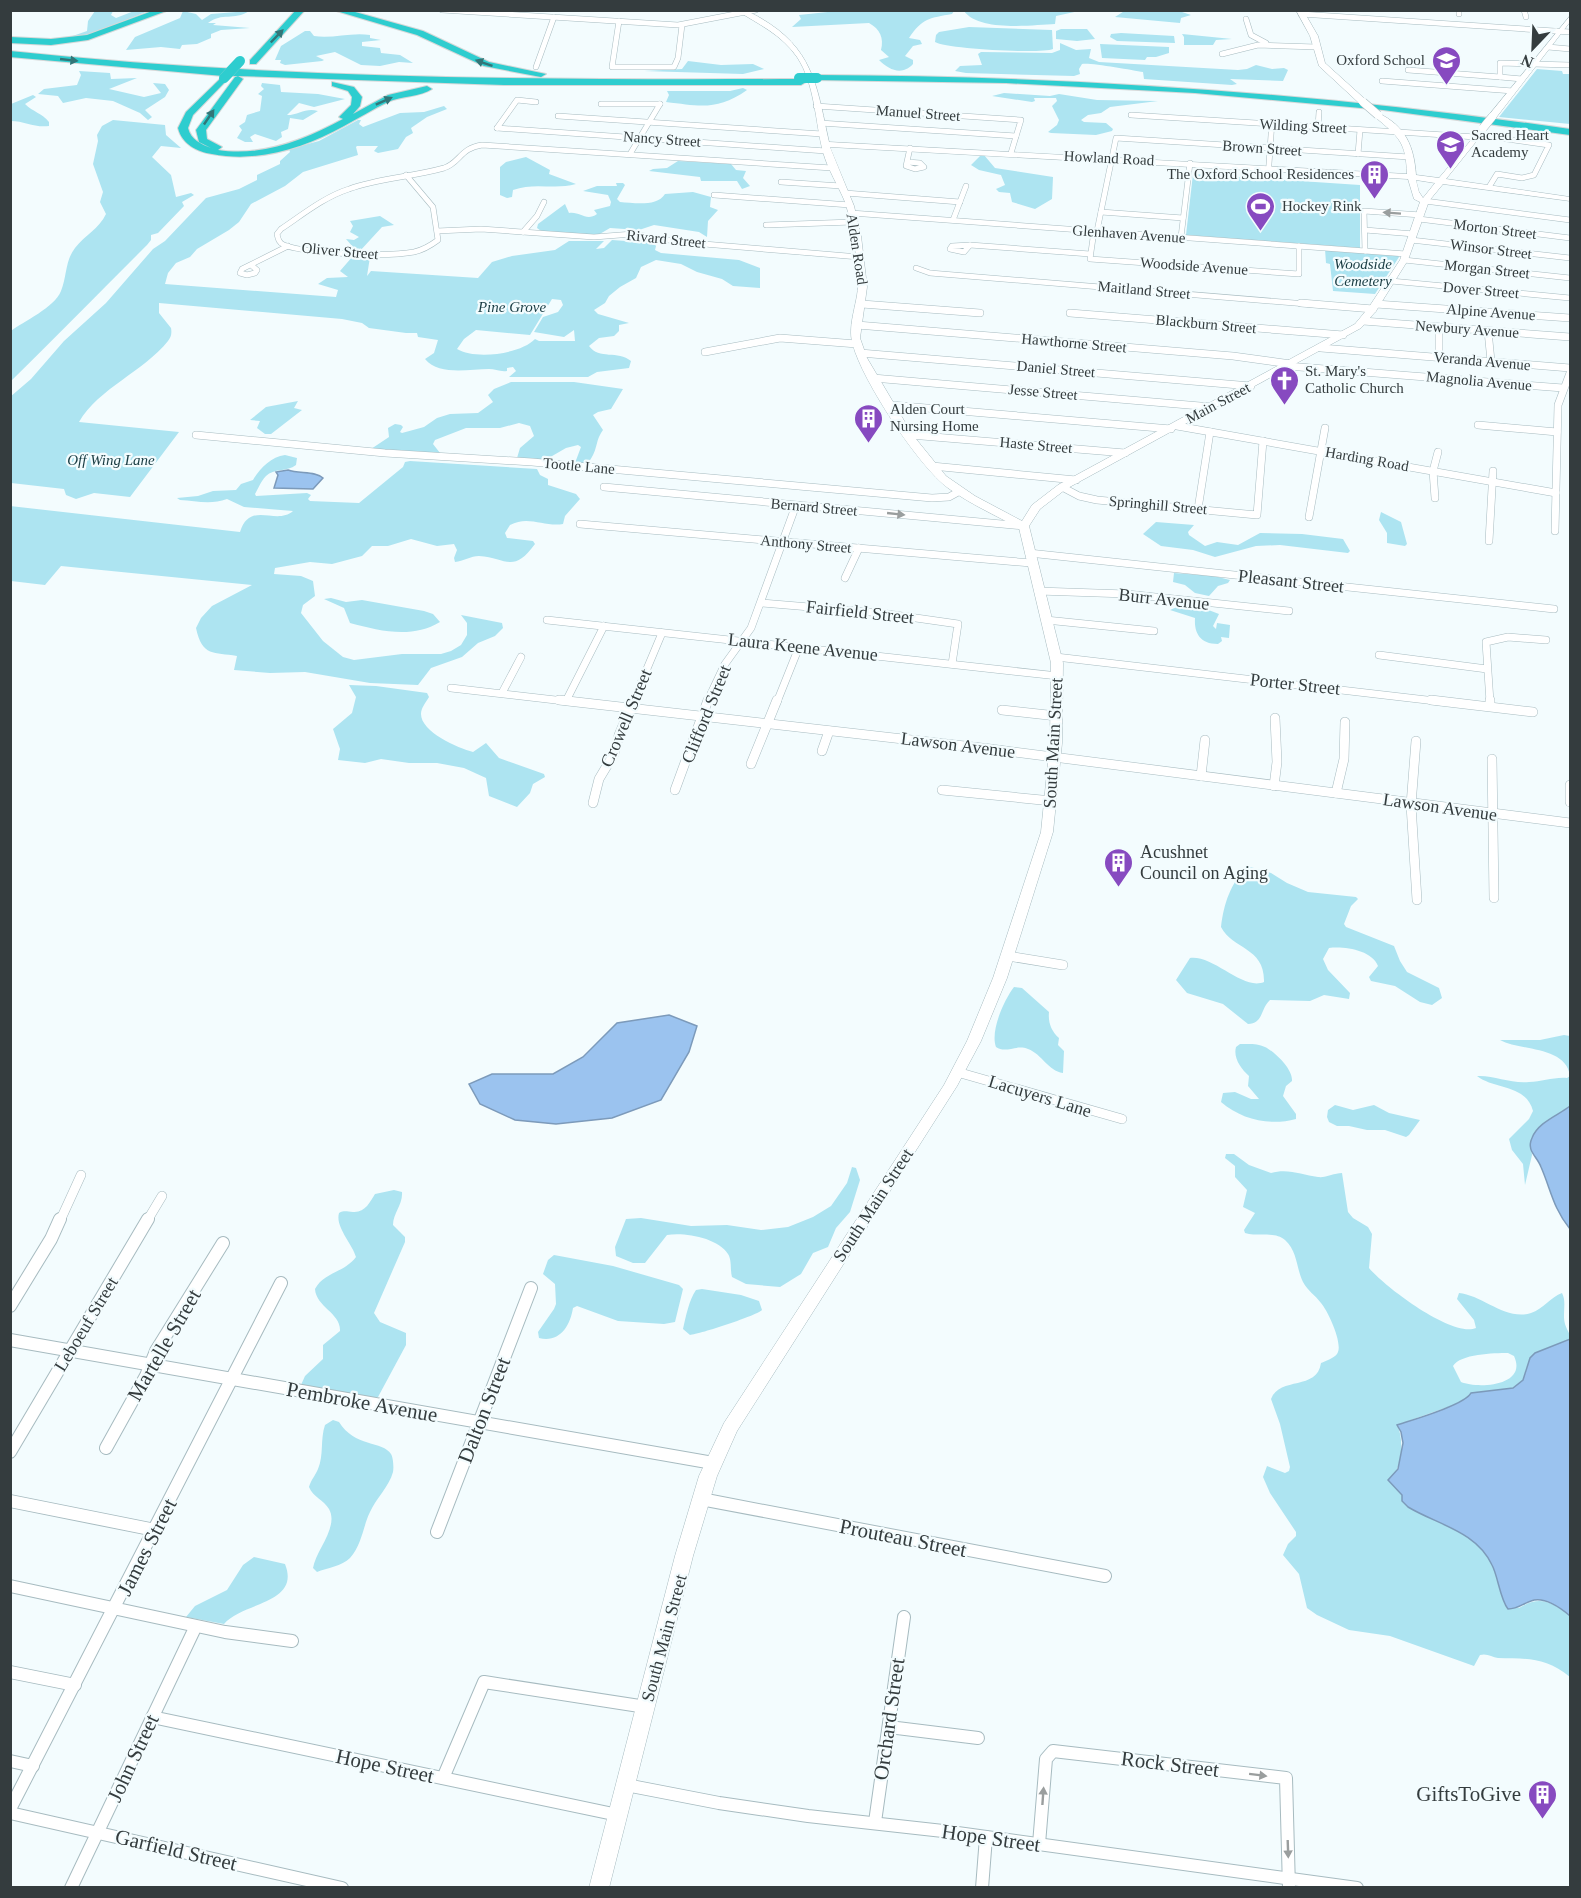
<svg xmlns="http://www.w3.org/2000/svg" width="1581" height="1898" viewBox="0 0 1581 1898" font-family="Georgia,serif">
<style>
.green{fill:#ade4f1;fill-rule:evenodd}
.water{fill:#9bc3ef;stroke:#7c9aba;stroke-width:1.5}
.lines{fill:none;stroke-linecap:round;stroke-linejoin:round}
.minor-far3-casing{stroke:#a7bbc0;stroke-width:6}
.minor-far2-casing{stroke:#a7bbc0;stroke-width:8}
.minor-far1-casing{stroke:#a7bbc0;stroke-width:10}
.minor-casing{stroke:#a7bbc0;stroke-width:14}
.secondary-casing{stroke:#a7bbc0;stroke-width:1}
.motorway-casing{stroke:#d6d8d8;stroke-width:2}
.minor-far3{stroke:#fff;stroke-width:5}
.minor-far2{stroke:#fff;stroke-width:7}
.minor-far1{stroke:#fff;stroke-width:9}
.minor{stroke:#fff;stroke-width:12}
.secondary{fill:#fff;fill-rule:evenodd}
.motorway{fill:#2ecdcf;fill-rule:evenodd}
.secondary-bridge-casing{stroke:#a7bbc0;stroke-width:9;stroke-linecap:butt}
.motorway-bridge-casing{stroke:#d6d8d8;stroke-width:10;stroke-linecap:butt}
.secondary-bridge{stroke:#fff;stroke-width:8}
.motorway-bridge{stroke:#2ecdcf;stroke-width:10}
.oneway{fill:#327678}
.oneway2{fill:#9a9e9e}
.labels{text-anchor:middle;stroke-width:4.5;stroke-linejoin:round;paint-order:stroke}
.far-poi-label{font-size:15px;fill:#343c3e;stroke:#f3fcfe;text-anchor:start}
.far-street-label{font-size:15px;fill:#343c3e;stroke:#f3fcfe}
.far-park-label{font-size:15px;font-style:italic;fill:#193c43;stroke:#f3fcfe}
.street-label{font-size:18px;fill:#343c3e;stroke:#f3fcfe}
.poi-label{font-size:18px;fill:#343c3e;stroke:#f3fcfe;text-anchor:start}
.near-street-label{font-size:21px;fill:#343c3e;stroke:#f3fcfe}
.near-poi-label{font-size:21px;fill:#343c3e;stroke:#f3fcfe;text-anchor:end}
</style>
<rect width="100%" height="100%" fill="#f3fcfe"/>
<!-- green -->
<g class="green">
<polygon points="1126,10 1179,11 1191,15 1181,18 1180,23 1115,17"/>
<polygon points="95,11 113,11 111,15 116,18 134,11 148,11 88,36 64,39 87,31 88,21"/>
<path d="M183 11 196 14 202 20 211 14 249 11C234 21 222 12 208 23H216L213 25 250 28 221 30 211 34V38L197 44 182 45 180 49 161 47 126 50 135 37 180 18Z"/>
<path d="M837 11V10L954 11 952 14C930 18 922 18 909 38L920 40 922 44 913 46 905 56 913 60V64C902 76 889 70 879 60L889 57 881 50C884 38 880 29 869 23L792 27 801 19 799 15Z"/>
<path d="M964 11V10L1079 11 1056 16 1055 24C1032 25 979 32 964 11Z"/>
<path d="M969 27 1052 30 1053 49C1041 54 946 49 935 42L936 35 939 32Z"/>
<polygon points="1061,29 1087,29 1095,39 1077,41 1056,39 1056,31"/>
<path d="M305 31H310L314 36C332 39 351 32 370 35V38L381 40 362 42V46L380 48 381 53 400 55 413 63 399 62 380 66 361 65 335 52 316 56 324 60 322 61 285 65 280 63 281 60H275L281 46Z"/>
<polygon points="1121,33 1174,36 1175,43 1117,41 1110,37 1111,34"/>
<polygon points="1182,34 1232,39 1216,40 1213,45 1184,45 1184,37"/>
<path d="M1060 43 1076 50 1091 49 1089 58 1099 62 1238 70 1247 69 1256 65 1272 69 1284 68 1288 70 1283 81 1230 79 1237 84 1232 85 1144 79 1143 72C1132 70 1088 62 1082 64L1079 69 1080 74 1074 76 966 73 955 71 960 66 982 65 978 54 981 52 1052 53 1060 50Z"/>
<polygon points="1100,44 1169,47 1169,53 1156,57 1147,57 1145,60 1102,58"/>
<polygon points="688,61 721,65 753,64 764,69 743,74 644,71 682,69"/>
<polygon points="1537,69 1562,71 1563,74 1570,74 1570,124 1499,117"/>
<polygon points="79,71 110,73 111,79 137,78 109,89 144,97 161,93 153,83 165,84 169,90 165,97 145,110 152,117 148,120 140,113 113,101 86,98 63,103 58,96 38,94 44,89 77,85 81,75"/>
<path d="M262 83 280 85 281 92 318 94 345 99 314 107 299 103 287 115C299 115 306 107 318 111L303 120 290 118 288 129 281 132 282 137 276 141 255 134 250 137 253 142H245L237 138 242 130 239 126 245 122 247 115 260 111 262 96 258 94 264 89 261 86Z"/>
<path d="M743 88 747 90C717 111 700 106 666 102L669 95 667 91H730Z"/>
<polygon points="1004,93 1050,96 1059,94 1097,100 1158,101 1110,107 1101,113 1088,115 1081,120 1084,122 1106,123 1113,129 1112,131 1096,135 1051,133 1048,132 1057,125 1059,120 1052,106 1057,101 1056,98 1034,98 1035,101 1032,102 992,96"/>
<path d="M33 95 36 97 25 104C33 112 42 113 49 122V126C35 128 24 121 11 121V104Z"/>
<path d="M444 106 447 109 427 117 411 128 413 133 406 137 398 149 378 153 374 151 378 146H357L356 147 358 155 303 172 285 186 251 204 239 222 229 230 197 249 190 257 176 263 168 273 165 284 336 297 338 290 318 284 327 278 348 277 340 271 353 256 370 257 367 276 371 271 478 278 492 262 512 256 555 250 569 241H604L596 249 604 248 612 240 654 243 656 246 655 250 661 253 739 260 760 268V288L733 286 722 279 697 272 681 264 656 260 641 267 636 278 620 287 609 296 605 303 594 310 598 314 629 323 619 325V331L614 336 599 338 589 346C599 360 618 350 631 361L629 368 597 372 588 377H509L516 371 513 367 507 368V371C500 372 495 369 489 369 469 369 439 376 425 359L434 353 438 340 418 337 417 333H406L369 328 362 323 342 319 159 303V313L171 328C172 334 171 337 168 341 143 372 99 388 79 422L179 432 130 497 94 493 76 499 66 495 64 489 11 483 10 397 31 379 64 341 106 303 153 249 165 241 206 198 239 189 257 180V175L280 164V161L290 152 289 149 319 141 358 120H361L359 124 363 127 400 113 424 112ZM552 299 561 300 563 305 558 312 543 317 534 332 564 337 574 330 575 341H539L535 339C521 354 475 360 457 349L464 339 476 330 530 335Z"/>
<path d="M113 120 165 125 166 135 181 148 161 146 152 157 171 175 176 197 191 193 194 195 182 202 184 206 158 233 151 235V240L147 245C100 292 57 336 11 381V331C24 321 54 308 61 291 67 276 65 261 75 248 85 235 99 229 106 214L100 202 103 192 93 164 98 141 97 135 102 126Z"/>
<polygon points="984,155 995,168 1053,177 1052,199 1035,209 1012,202 1010,193 999,192 996,189 1005,185 1001,175 979,170 971,165 980,156"/>
<path d="M526 157 550 170 549 174 576 184C555 190 534 182 513 190L512 197 507 198 500 195V167L506 162Z"/>
<polygon points="678,161 731,164 736,170 746,171 743,178 750,186 742,189 737,181 701,181 700,177 649,171 653,169 667,168"/>
<polygon points="1193,174 1360,185 1360,248 1186,235"/>
<path d="M616 183H623L625 185 617 199 620 202C634 203 657 207 665 194L693 192 711 197 710 207 718 210 708 221 707 237 699 232 654 225 639 230 610 228 598 235 544 233 537 228 538 224 565 204 569 213C580 211 586 222 597 214L594 210 610 206 611 202 608 195 583 191 597 186H617Z"/>
<polygon points="380,216 394,225 382,227 359,252 352,252 353,247 346,239 354,240 359,237 350,232 353,226 350,221"/>
<polygon points="1325,249 1398,255 1399,257 1375,294 1333,291 1330,264 1326,263"/>
<path d="M511 382H574L623 389 611 409 598 412 593 415 603 430C594 442 599 451 586 465L575 463 581 447 578 445 566 448 540 463 517 458 520 448 534 436 530 426 519 423 500 428H466L435 440 433 444 440 453 487 458 368 451 389 437 388 428 395 424 401 425 403 427 400 432 402 433 424 427 437 418 450 414 478 413 493 402 488 395 494 389Z"/>
<polygon points="298,401 294,408 302,410 271,434 265,434 257,428 260,421 250,420 266,407"/>
<path d="M285 455 297 458 296 465C287 472 274 468 266 476 261 481 258 489 255 494L256 496 307 493 311 495 308 499 310 501 359 503 403 467 405 462 410 461 537 469 540 475 548 479V485L576 494 580 499 565 516 563 524C544 527 528 515 510 525L505 533 507 538 533 541 535 544C513 574 507 558 479 556 471 556 463 561 455 562L454 558 457 550 454 544 437 546 411 539 388 546H372L362 556 332 564 310 562 275 568 274 574 301 576 313 581 315 596 303 605 301 613 323 641 343 657 354 660 402 654H441L451 651 461 645 467 635V623L461 615 502 623 503 628 495 636 478 643 462 657 431 668 418 685 370 683 305 672 270 673 234 670 237 656C214 652 202 657 196 628L201 618 212 606 252 585 61 566 45 585 11 581 10 506 240 532C250 500 276 526 293 511L244 507 227 499C211 505 196 501 180 500L177 498 198 496 213 491 236 490 241 484 253 480C260 468 271 457 285 455Z"/>
<polygon points="1381,512 1401,522 1407,544 1405,546 1387,543 1387,533 1379,520"/>
<polygon points="1156,522 1194,525 1188,532 1189,535 1205,546 1217,542 1238,545 1260,533 1302,534 1343,539 1350,551 1348,553 1280,545 1256,546 1215,557 1193,550 1161,546 1143,534"/>
<polygon points="1174,573 1214,576 1230,580 1228,583 1218,586 1209,596 1195,593 1185,585 1173,582"/>
<path d="M331 598 346 602 362 600 424 611 433 614 440 622C412 639 380 631 350 623L344 608 324 599Z"/>
<path d="M1198 606 1219 614 1213 626 1216 629 1217 623 1230 625 1229 638 1221 637 1222 641 1218 644C1200 644 1194 633 1195 618L1170 610 1177 607Z"/>
<path d="M349 685 376 686 427 693 429 697C426 702 421 708 421 714 421 732 458 748 473 752L486 743 499 758 544 774 545 777 533 784 530 793 517 807 489 796 486 778 464 768 437 763H409L381 759 365 763 338 760 340 749 333 729 352 713 356 697Z"/>
<path d="M1247 866 1271 873 1287 883 1308 892 1356 897 1358 899 1351 906 1344 924 1346 927 1394 946 1400 961 1407 972 1439 988 1442 998 1432 1005 1420 1002 1395 986 1371 981 1369 977 1378 966C1372 950 1344 946 1329 948L1323 959 1328 970 1350 993 1349 999 1324 995 1310 1001 1270 1000C1260 1009 1264 1023 1248 1024L1223 1004 1187 993 1176 980 1190 958C1214 955 1243 991 1264 982 1265 947 1233 950 1221 927 1224 903 1230 885 1247 866Z"/>
<path d="M1014 987 1022 988 1049 1012C1048 1022 1051 1031 1059 1038L1058 1045 1064 1051 1063 1073C1048 1071 1042 1054 1028 1049 1016 1044 1006 1054 996 1047 990 1031 1004 1000 1014 987Z"/>
<path d="M1564 1035 1570 1036V1106L1547 1121 1531 1147 1532 1155 1525 1185 1523 1164 1512 1150 1509 1139 1529 1119 1533 1111C1526 1084 1495 1090 1477 1076 1494 1075 1511 1084 1529 1082 1542 1082 1553 1077 1567 1078L1570 1076C1566 1046 1520 1051 1500 1040H1540Z"/>
<path d="M1240 1044C1248 1044 1257 1043 1265 1047 1275 1052 1293 1069 1292 1081L1286 1086 1283 1096 1296 1114V1119C1270 1126 1242 1120 1221 1102L1223 1093 1235 1092 1251 1099H1259L1248 1086 1249 1076C1241 1069 1233 1058 1236 1047Z"/>
<polygon points="1335,1105 1353,1110 1374,1105 1389,1113 1420,1120 1409,1135 1406,1137 1385,1130 1367,1130 1349,1126 1337,1126 1329,1122 1327,1117 1328,1110"/>
<path d="M1226 1154H1234L1249 1165 1271 1173C1288 1168 1302 1175 1318 1177 1326 1178 1334 1173 1342 1173L1348 1212 1353 1218 1368 1227 1372 1234 1369 1268C1384 1286 1452 1338 1476 1328L1474 1320 1457 1299 1459 1293C1482 1295 1506 1321 1531 1313 1543 1309 1551 1297 1562 1293 1567 1302 1562 1314 1565 1324 1567 1331 1570 1332 1570 1339L1535 1353 1530 1358 1523 1380 1513 1388 1478 1392 1459 1403 1397 1425C1404 1438 1402 1463 1394 1475L1408 1507 1462 1532 1478 1543 1493 1565 1504 1595V1604L1519 1608C1540 1595 1551 1602 1570 1615V1677C1545 1657 1529 1659 1498 1658 1492 1657 1487 1653 1480 1655L1474 1666 1390 1636 1349 1630 1317 1615 1307 1608 1299 1574 1283 1555 1288 1544 1296 1536V1532L1270 1493 1263 1477 1267 1466 1285 1473 1289 1471 1290 1467 1280 1424 1271 1399C1280 1376 1317 1391 1321 1363 1326 1361 1334 1358 1337 1354 1344 1345 1328 1311 1321 1303 1315 1295 1308 1291 1303 1282 1296 1268 1298 1252 1285 1240 1275 1231 1258 1237 1245 1233L1244 1230 1255 1213 1243 1207 1247 1190 1235 1177V1166L1225 1158ZM1508 1353 1514 1356C1528 1386 1478 1389 1461 1382L1453 1366C1460 1354 1494 1353 1508 1353Z"/>
<path d="M852 1167 856 1168 860 1180 850 1212 836 1228 828 1247 813 1253 801 1274 780 1287 746 1284 732 1277C730 1270 732 1260 728 1254 718 1238 685 1232 667 1235L645 1263H633L616 1256 615 1247 626 1219 641 1218 691 1226 727 1225 761 1230 788 1227 813 1217 831 1206 847 1183Z"/>
<path d="M394 1190 402 1192C403 1205 393 1213 393 1225L405 1237V1242L374 1313 380 1322 406 1333V1345L378 1397 368 1398 301 1385 305 1376 323 1359V1345L340 1331C341 1313 316 1307 315 1289 324 1272 344 1273 356 1257 352 1243 335 1227 339 1213 345 1210 347 1212 353 1212 365 1213 370 1202 375 1194Z"/>
<path d="M554 1255 613 1266 679 1285 683 1289 675 1322 664 1324 618 1321 577 1306 573 1308C570 1327 559 1343 539 1338L538 1332 554 1309 556 1304 555 1284 543 1274 548 1260Z"/>
<path d="M702 1289 741 1295 759 1301 762 1310C758 1315 700 1334 690 1335L683 1329C686 1316 689 1300 696 1290Z"/>
<path d="M333 1420 339 1422C354 1447 383 1441 391 1454 393 1457 394 1467 393 1472 389 1487 376 1498 370 1512 363 1526 362 1545 350 1558 342 1566 327 1568 317 1572L313 1568C316 1550 339 1527 329 1509 324 1500 313 1497 309 1487 311 1480 315 1476 318 1469 324 1455 320 1440 325 1425Z"/>
<path d="M254 1557 285 1564C301 1604 242 1602 224 1624L186 1617 195 1606 227 1590 243 1565Z"/>
</g>
<!-- water -->
<g class="water">
<path d="M288 470C299 474 316 471 323 478L313 489 274 488 278 475 276 472Z"/>
<polygon points="669,1015 697,1026 689,1052 661,1100 612,1118 556,1124 515,1120 480,1104 469,1084 492,1074 553,1074 583,1057 617,1023"/>
<path d="M1570 1106V1229C1553 1208 1551 1190 1541 1167 1537 1156 1526 1151 1532 1138 1538 1122 1559 1115 1570 1106Z"/>
<path d="M1570 1339V1616C1561 1608 1544 1596 1531 1601 1522 1604 1518 1609 1508 1609 1500 1599 1498 1576 1492 1565 1476 1531 1438 1525 1408 1507L1402 1501V1495L1388 1480 1398 1469 1403 1443 1401 1432 1397 1425C1412 1420 1465 1405 1471 1393L1513 1388 1523 1380 1530 1358 1535 1353Z"/>
</g>
<g class="lines">
<defs>
<g id="minor-far3">
<polyline points="442,10 678,25 756,10"/>
<polyline points="1459,10 1459,14"/>
<polyline points="1524,10 1526,17"/>
<polyline points="1301,14 1570,32"/>
<polyline points="1246,19 1251,35 1266,43"/>
<polyline points="619,21 612,67 674,67 678,58 682,25"/>
<polyline points="1548,47 1570,49"/>
<polyline points="1222,54 1258,45 1316,47"/>
<polyline points="536,67 554,17"/>
<polyline points="1408,70 1500,77"/>
<polyline points="1522,79 1500,77 1500,63 1570,65"/>
<polyline points="1382,81 1513,91"/>
<polyline points="601,104 660,104"/>
<polyline points="816,106 1021,120 1011,153"/>
<polyline points="1131,115 1476,137"/>
<polyline points="558,116 822,134"/>
<polyline points="820,123 1016,136"/>
<polyline points="1318,127 1319,112"/>
<polyline points="497,128 826,151"/>
<polyline points="497,128 517,100 536,102"/>
<polyline points="1478,135 1549,145 1534,175 1522,178 1497,174 1489,187"/>
<polyline points="630,154 660,104"/>
<polyline points="1358,154 1360,130"/>
<polyline points="907,162 920,163 924,167 915,169 906,166 910,148"/>
<path d="M406 175 433 207 438 240C430 246 423 250 414 252 388 257 308 254 284 245 279 243 278 239 277 234L281 229C302 215 324 197 349 189 379 178 412 177 444 168 460 163 460 148 482 145L832 168"/>
<polyline points="1268,178 1272,121"/>
<polyline points="781,182 841,186"/>
<polyline points="845,193 960,202"/>
<polyline points="714,195 850,205"/>
<polyline points="1425,201 1570,220"/>
<polyline points="1101,212 1183,218"/>
<polyline points="851,213 1406,254"/>
<polyline points="1419,219 1570,238"/>
<polyline points="953,220 966,186"/>
<polyline points="766,225 853,222"/>
<polyline points="1365,230 1414,234"/>
<polyline points="437,231 481,229 594,237 633,234 680,242 859,257"/>
<polyline points="1094,231 1090,259 1299,274 1299,246"/>
<polyline points="1097,231 1116,138 1409,157"/>
<polyline points="523,232 537,216 544,202"/>
<polyline points="1181,237 1190,163"/>
<polyline points="1411,240 1570,258"/>
<polyline points="970,245 1090,254"/>
<polygon points="970,245 964,252 950,249 952,246"/>
<polyline points="1365,251 1364,211 1421,215"/>
<polyline points="1404,260 1570,278"/>
<polyline points="251,265 257,270 255,273 247,275 240,273 242,269 288,246"/>
<polyline points="916,268 930,273 1319,305"/>
<polyline points="1391,281 1570,298"/>
<polyline points="862,304 870,305"/>
<polyline points="1376,304 1385,305"/>
</g>
<g id="minor-far2">
<polyline points="1301,303 1373,309"/>
<polyline points="862,304 980,313"/>
<polyline points="1376,304 1570,318"/>
<polyline points="1070,313 1343,335"/>
<polyline points="1363,321 1570,337"/>
<polyline points="857,325 1233,356 1291,364"/>
<polyline points="1439,327 1439,357"/>
<polyline points="1488,331 1491,361"/>
<polyline points="1321,348 1570,368"/>
<polyline points="705,352 780,338 857,344"/>
<polyline points="860,353 1251,386"/>
<polyline points="1287,366 1563,388"/>
<polyline points="873,378 1212,407"/>
<polyline points="891,405 1171,429"/>
<polyline points="1478,425 1557,432"/>
<polyline points="1177,426 1556,493"/>
<polyline points="196,435 385,453 532,462 932,498 949,497 960,491"/>
<polyline points="910,435 1125,453"/>
<polyline points="932,466 1076,480"/>
<polyline points="604,487 1024,526"/>
<polyline points="1062,487 1079,496 1097,500 1257,515 1263,441"/>
<polyline points="1435,498 1433,471 1438,452"/>
<polyline points="1198,509 1210,432"/>
<polyline points="1309,517 1325,428"/>
<polyline points="580,524 1031,563"/>
<polyline points="1555,531 1558,405 1570,373"/>
<polyline points="1489,541 1493,471"/>
<polyline points="1029,553 1554,609"/>
<polyline points="845,578 859,548"/>
<polyline points="1038,591 1127,594 1289,611"/>
<polyline points="761,603 881,613 958,624 952,664"/>
<polyline points="547,620 1058,676"/>
<polyline points="1046,620 1154,631"/>
<polyline points="1379,655 1487,669"/>
<polyline points="1056,657 1444,702"/>
<polyline points="451,688 573,702"/>
<polyline points="502,693 521,657"/>
<polyline points="566,701 604,626"/>
<polyline points="633,702 662,633"/>
<polyline points="707,702 725,664 751,628 796,505"/>
<polyline points="777,702 799,647"/>
<polyline points="1490,702 1486,642 1508,637 1546,640"/>
</g>
<g id="minor-far1">
<polyline points="559,700 991,749 1570,823"/>
<polyline points="1431,700 1533,712"/>
<polyline points="1490,700 1490,706"/>
<polyline points="1002,710 1057,716"/>
<polyline points="1416,741 1411,805 1417,900"/>
<polyline points="822,751 829,731"/>
<polyline points="1492,759 1494,898"/>
<polyline points="751,764 777,700"/>
<polyline points="1201,776 1205,740"/>
<polyline points="1570,785 1570,802"/>
<polyline points="1274,786 1277,762 1275,718"/>
<polyline points="675,790 708,700"/>
<polyline points="942,790 1052,801"/>
<polyline points="1336,793 1344,759 1345,722"/>
<polyline points="593,803 599,779 614,754 619,735 634,700"/>
<polyline points="1008,956 1063,965"/>
<polyline points="957,1072 1122,1119"/>
<polyline points="60,1221 81,1175"/>
<polyline points="147,1221 162,1196"/>
</g>
<g id="minor">
<polyline points="10,1306 51,1239 60,1219"/>
<polyline points="10,1340 713,1463"/>
<polyline points="106,1448 146,1376 156,1351 223,1243"/>
<polyline points="10,1452 148,1219"/>
<polyline points="701,1499 1105,1576"/>
<polyline points="10,1501 155,1530"/>
<polyline points="437,1532 531,1288"/>
<polyline points="10,1586 225,1632 292,1641"/>
<polyline points="10,1672 75,1685"/>
<polyline points="152,1717 618,1815"/>
<polyline points="889,1727 978,1738"/>
<polyline points="10,1761 33,1766"/>
<polyline points="443,1778 484,1682 646,1707"/>
<polyline points="626,1785 719,1803 808,1816 943,1831 1357,1888"/>
<polyline points="10,1809 281,1283"/>
<polyline points="10,1813 342,1888"/>
<polyline points="875,1822 904,1617"/>
<polyline points="1039,1844 1046,1759 1053,1751 1286,1778 1289,1888"/>
<polyline points="71,1888 195,1628"/>
<polyline points="982,1888 986,1837"/>
</g>
<g id="secondary">
<path d="M736 10C749 10 759 17 770 24 815 54 818 93 829 142L1407 174C1406 142 1399 137 1375 117L1374 115 1378 113C1406 126 1414 147 1416 175L1439 178 1483 126 1487 128 1446 179 1570 197V201L1443 184 1429 201 1408 260 1376 311 1361 328 1066 489 1040 509 1029 526 1063 663 1062 743 1053 832 1007 978 981 1041 957 1086 737 1431 717 1476 693 1556 609 1888H589L675 1556 699 1476 724 1423 944 1085 967 1041 993 978 1041 832 1050 743 1051 663 1019 528C995 515 970 504 948 488 919 467 862 380 853 345 846 324 860 300 858 278 856 253 853 226 845 202 838 185 828 170 823 152 815 121 815 84 797 57 781 34 758 24 736 10ZM830 147 1408 179 1414 199 1420 202 1400 260 1369 307 1355 324 1058 485 1032 505 1022 521 975 496 946 476 912 434 867 358 860 338 867 287 861 236 854 206ZM1416 180 1435 183 1423 198 1419 192Z"/>
<polygon points="1296,10 1303,10 1318,36 1325,63 1366,100 1366,104 1360,104 1319,66 1310,36"/>
<polygon points="1570,16 1570,22 1495,119 1489,119 1489,115"/>
</g>
<g id="motorway">
<polygon points="155,10 169,10 88,40 51,45 10,43 10,37 51,39 87,35"/>
<polygon points="296,10 305,10 256,64 250,64 250,60"/>
<polygon points="333,10 348,10 423,31 489,62 546,74 541,77 484,66 417,35"/>
<path d="M10 51C274 79 537 80 801 79L806 82 801 85H504L238 76 243 79 206 130 207 139 222 147 218 150C261 157 305 140 343 119L339 117 351 105 352 97 348 91 332 86V82L354 87 362 97 360 106 353 114 388 95 427 86 432 89C421 97 401 96 388 102 373 109 359 118 344 126 304 148 258 163 212 154 197 152 182 144 178 128L186 112 223 76 10 57ZM226 76H238L235 77 196 130 199 142 213 149 211 148C201 144 191 140 188 128L193 115 227 80 229 78Z"/>
<path d="M817 75C1071 76 1319 93 1570 129V135L1383 110 1195 93 1006 83 814 80V76Z"/>
</g>
</defs>
<!-- minor-far3 casing -->
<use href="#minor-far3" class="minor-far3-casing"/>
<!-- minor-far2 casing -->
<use href="#minor-far2" class="minor-far2-casing"/>
<!-- minor-far1 casing -->
<use href="#minor-far1" class="minor-far1-casing"/>
<!-- minor casing -->
<use href="#minor" class="minor-casing"/>
<!-- secondary casing -->
<use href="#secondary" class="secondary-casing"/>
<!-- motorway casing -->
<use href="#motorway" class="motorway-casing"/>
<!-- minor-far3 -->
<use href="#minor-far3" class="minor-far3"/>
<!-- minor-far2 -->
<use href="#minor-far2" class="minor-far2"/>
<!-- minor-far1 -->
<use href="#minor-far1" class="minor-far1"/>
<!-- minor -->
<use href="#minor" class="minor"/>
<!-- secondary -->
<use href="#secondary" class="secondary"/>
<!-- motorway -->
<use href="#motorway" class="motorway"/>
<defs>
<g id="secondary-bridge">
<polyline points="1363,102 1378,115"/>
<polyline points="1483,128 1492,117"/>
</g>
<g id="motorway-bridge">
<polyline points="224,78 240,61"/>
<polyline points="799,78 817,78"/>
</g>
</defs>
<!-- secondary-bridge casing -->
<use href="#secondary-bridge" class="secondary-bridge-casing"/>
<!-- motorway-bridge casing -->
<use href="#motorway-bridge" class="motorway-bridge-casing"/>
<!-- secondary-bridge -->
<use href="#secondary-bridge" class="secondary-bridge"/>
<!-- motorway-bridge -->
<use href="#motorway-bridge" class="motorway-bridge"/>
</g>
<!-- one-way arrows -->
<defs><path id="oneway-solid" d="M-6-.8H1V-3.2L6.5 0L1 3.2V.8H-6Z" transform="scale(1.5)"/></defs>
<g class="oneway">
<use href="#oneway-solid" transform="translate(277 36) rotate(-46)"/>
<use href="#oneway-solid" transform="translate(69 60) rotate(6)"/>
<use href="#oneway-solid" transform="translate(484 63) rotate(-161)"/>
<use href="#oneway-solid" transform="translate(384 101) rotate(-24)"/>
<use href="#oneway-solid" transform="translate(209 117) rotate(-56)"/>
</g>
<g class="oneway2">
<use href="#oneway-solid" transform="translate(1392 213) rotate(-176)"/>
<use href="#oneway-solid" transform="translate(896 514) rotate(6)"/>
<use href="#oneway-solid" transform="translate(1258 1775) rotate(7)"/>
<use href="#oneway-solid" transform="translate(1043 1796) rotate(-86)"/>
<use href="#oneway-solid" transform="translate(1288 1849) rotate(88)"/>
</g>
<!-- icons -->
<defs>
<symbol id="school-pin" viewBox="-11 -11 22 30"><path d="M0 17L-7.5 6A9.5 9.5 0 1 1 7.5 6Z" fill="#874ac0" stroke="#f3fcfe"/><path d="M0-5L7-2L0 1L-7-2ZM-4 1L0 2.5L4 1V4Q0 6-4 4Z" fill="#fff"/></symbol>
<symbol id="building-pin" viewBox="-11 -11 22 30"><path d="M0 17L-7.5 6A9.5 9.5 0 1 1 7.5 6Z" fill="#874ac0" stroke="#f3fcfe"/><path d="M-4-6H4V6H1V3H-1V6H-4ZM-2.5-4.3h1.7v1.8h-1.7ZM.8-4.3h1.7v1.8H.8ZM-2.5-1h1.7V.8h-1.7ZM.8-1h1.7V.8H.8Z" fill="#fff"/></symbol>
<symbol id="stadium-pin" viewBox="-11 -11 22 30"><path d="M0 17L-7.5 6A9.5 9.5 0 1 1 7.5 6Z" fill="#874ac0" stroke="#f3fcfe"/><path d="M0-5a6.5 5 0 1 0 0 10a6.5 5 0 1 0 0-10ZM-3.5-1.8h7v3.6h-7Z" fill="#fff"/></symbol>
<symbol id="church-pin" viewBox="-11 -11 22 30"><path d="M0 17L-7.5 6A9.5 9.5 0 1 1 7.5 6Z" fill="#874ac0" stroke="#f3fcfe"/><path d="M-1.2-6h2.4v3.5h3.3v2.4h-3.3V6h-2.4V-.1h-3.3v-2.4h3.3Z" fill="#fff"/></symbol>
</defs>
<g fill-rule="evenodd">
<use href="#school-pin" x="1430" y="44" width="33" height="45"/>
<use href="#school-pin" x="1434" y="128" width="33" height="45"/>
<use href="#building-pin" x="1358" y="158" width="33" height="45"/>
<use href="#stadium-pin" x="1244" y="190" width="33" height="45"/>
<use href="#church-pin" x="1268" y="364" width="33" height="45"/>
<use href="#building-pin" x="852" y="402" width="33" height="45"/>
<use href="#building-pin" x="1102" y="846" width="33" height="45"/>
<use href="#building-pin" x="1526" y="1778" width="33" height="45"/>
</g>
<g class="labels">
<!-- far-poi labels -->
<g class="far-poi-label">
<text x="1425" y="65" text-anchor="end">Oxford School</text>
<text x="1471" y="140">Sacred Heart<tspan x="1471" dy="17">Academy</tspan></text>
<text x="1354" y="179" text-anchor="end">The Oxford School Residences</text>
<text x="1282" y="211">Hockey Rink</text>
<text x="1305" y="376">St. Mary's<tspan x="1305" dy="17">Catholic Church</tspan></text>
<text x="890" y="414">Alden Court<tspan x="890" dy="17">Nursing Home</tspan></text>
</g>
<!-- far-street labels -->
<g class="far-street-label">
<text transform="translate(918 113) rotate(4)" y="5">Manuel Street</text>
<text transform="translate(1303 126) rotate(3)" y="5">Wilding Street</text>
<text transform="translate(662 139) rotate(4)" y="5">Nancy Street</text>
<text transform="translate(1262 148) rotate(4)" y="5">Brown Street</text>
<text transform="translate(1109 158) rotate(3)" y="5">Howland Road</text>
<text transform="translate(1495 229) rotate(7)" y="5">Morton Street</text>
<text transform="translate(1129 234) rotate(4)" y="5">Glenhaven Avenue</text>
<text transform="translate(666 239) rotate(6)" y="5">Rivard Street</text>
<text transform="translate(857 249) rotate(81)" y="5">Alden Road</text>
<text transform="translate(1491 249) rotate(7)" y="5">Winsor Street</text>
<text transform="translate(340 251) rotate(5)" y="5">Oliver Street</text>
<text transform="translate(1194 266) rotate(4)" y="5">Woodside Avenue</text>
<text transform="translate(1487 269) rotate(6)" y="5">Morgan Street</text>
<text transform="translate(1144 290) rotate(5)" y="5">Maitland Street</text>
<text transform="translate(1481 290) rotate(5)" y="5">Dover Street</text>
<text transform="translate(1491 312) rotate(4)" y="5">Alpine Avenue</text>
<text transform="translate(1206 324) rotate(5)" y="5">Blackburn Street</text>
<text transform="translate(1467 329) rotate(4)" y="5">Newbury Avenue</text>
<text transform="translate(1074 343) rotate(5)" y="5">Hawthorne Street</text>
<text transform="translate(1482 361) rotate(5)" y="5">Veranda Avenue</text>
<text transform="translate(1056 369) rotate(5)" y="5">Daniel Street</text>
<text transform="translate(1479 381) rotate(5)" y="5">Magnolia Avenue</text>
<text transform="translate(1043 392) rotate(5)" y="5">Jesse Street</text>
<text transform="translate(1218 403) rotate(-28)" y="5">Main Street</text>
<text transform="translate(1036 445) rotate(5)" y="5">Haste Street</text>
<text transform="translate(1367 459) rotate(10)" y="5">Harding Road</text>
<text transform="translate(579 466) rotate(5)" y="5">Tootle Lane</text>
<text transform="translate(1158 505) rotate(5)" y="5">Springhill Street</text>
<text transform="translate(814 507) rotate(5)" y="5">Bernard Street</text>
<text transform="translate(806 544) rotate(5)" y="5">Anthony Street</text>
</g>
<!-- far-park labels -->
<g class="far-park-label">
<text x="1363" y="269">Woodside<tspan x="1363" dy="17">Cemetery</tspan></text>
<text x="512" y="312">Pine Grove</text>
<text x="111" y="465">Off Wing Lane</text>
</g>
<!-- street labels -->
<g class="street-label">
<text transform="translate(1291 581) rotate(6)" y="6">Pleasant Street</text>
<text transform="translate(1164 599) rotate(6)" y="6">Burr Avenue</text>
<text transform="translate(860 612) rotate(6)" y="6">Fairfield Street</text>
<text transform="translate(803 647) rotate(6)" y="6">Laura Keene Avenue</text>
<text transform="translate(1295 684) rotate(6)" y="6">Porter Street</text>
<text transform="translate(706 714) rotate(-68)" y="6">Clifford Street</text>
<text transform="translate(626 718) rotate(-67)" y="6">Crowell Street</text>
<text transform="translate(1053 743) rotate(-87)" y="6">South Main Street</text>
<text transform="translate(958 745) rotate(7)" y="6">Lawson Avenue</text>
<text transform="translate(1440 807) rotate(8)" y="6">Lawson Avenue</text>
<text transform="translate(1040 1096) rotate(17)" y="6">Lacuyers Lane</text>
<text transform="translate(873 1205) rotate(-57)" y="6">South Main Street</text>
<text transform="translate(86 1324) rotate(-59)" y="6">Leboeuf Street</text>
<text transform="translate(664 1638) rotate(-75)" y="6">South Main Street</text>
</g>
<!-- poi labels -->
<g class="poi-label">
<text x="1140" y="858">Acushnet<tspan x="1140" dy="21">Council on Aging</tspan></text>
</g>
<!-- near-street labels -->
<g class="near-street-label">
<text transform="translate(164 1345) rotate(-60)" y="7">Martelle Street</text>
<text transform="translate(362 1402) rotate(10)" y="7">Pembroke Avenue</text>
<text transform="translate(484 1410) rotate(-69)" y="7">Dalton Street</text>
<text transform="translate(903 1538) rotate(11)" y="7">Prouteau Street</text>
<text transform="translate(147 1547) rotate(-63)" y="7">James Street</text>
<text transform="translate(889 1719) rotate(-82)" y="7">Orchard Street</text>
<text transform="translate(133 1758) rotate(-65)" y="7">John Street</text>
<text transform="translate(1170 1764) rotate(7)" y="7">Rock Street</text>
<text transform="translate(385 1766) rotate(12)" y="7">Hope Street</text>
<text transform="translate(991 1838) rotate(8)" y="7">Hope Street</text>
<text transform="translate(176 1850) rotate(13)" y="7">Garfield Street</text>
</g>
<!-- near-poi labels -->
<g class="near-poi-label">
<text x="1521" y="1801">GiftsToGive</text>
</g>
</g>
<!-- border -->
<rect width="1581" height="1898" fill="none" stroke="#343c3e" stroke-width="24"/>
<!-- north arrow -->
<g transform="translate(1533 48) rotate(203)" stroke="#f3fcfe" stroke-width="4.5" paint-order="stroke">
<path d="M0-4.5L10 22L0 15L-10 22Z" fill="#343c3e"/>
<text y="-9" font-size="16" font-weight="bold" text-anchor="middle" fill="#343c3e">N</text>
</g>
</svg>
